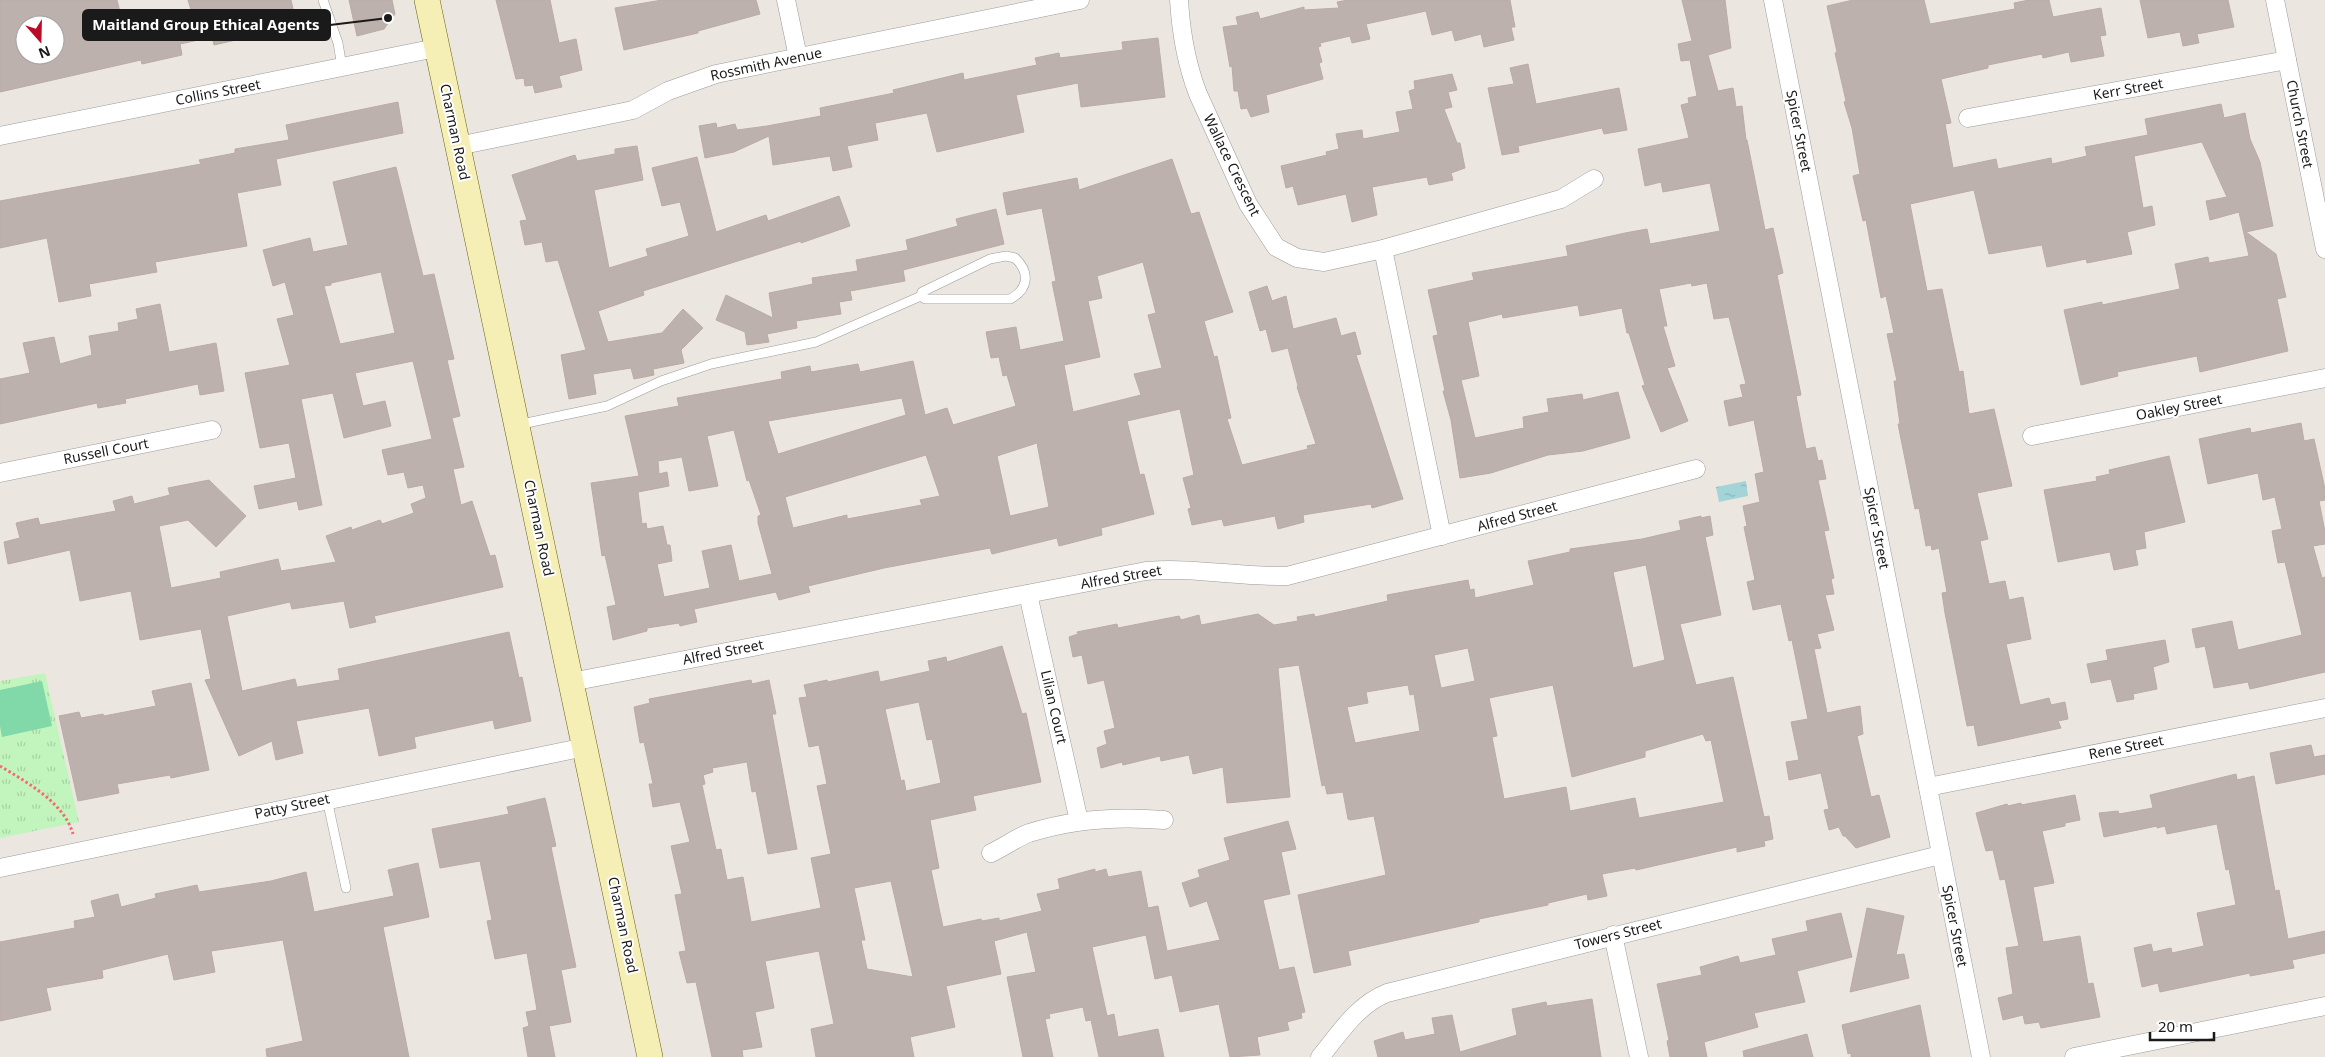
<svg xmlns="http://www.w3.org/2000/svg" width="2325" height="1057" viewBox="0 0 2325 1057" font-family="'Noto Sans',sans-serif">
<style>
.park{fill:url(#park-tufts)}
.pitch{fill:#81d8a8}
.water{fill:url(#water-ripples)}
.building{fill:#bcb1ad;stroke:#bcaba4;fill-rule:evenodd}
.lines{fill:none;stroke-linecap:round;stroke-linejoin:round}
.service-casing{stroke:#9b9b9b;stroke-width:10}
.minor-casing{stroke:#9b9b9b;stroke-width:19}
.secondary-casing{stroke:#69640a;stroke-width:26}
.path{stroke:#f16c74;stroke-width:3;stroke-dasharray:2.5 2.5;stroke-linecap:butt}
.service{stroke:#fff;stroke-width:9}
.minor{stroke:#fff;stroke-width:18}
.secondary{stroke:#f5eeb5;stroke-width:25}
.labels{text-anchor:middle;stroke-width:4;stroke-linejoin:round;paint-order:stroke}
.street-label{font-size:14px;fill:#1a1a1a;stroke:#fff}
.leader{fill:none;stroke:#1a1a1a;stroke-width:2}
.callout-dot{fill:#1a1a1a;stroke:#fff;stroke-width:2}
.callout{fill:#1a1a1a;stroke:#1a1a1a;stroke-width:2}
.callout-label{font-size:15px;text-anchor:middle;font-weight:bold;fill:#fff}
</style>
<defs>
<pattern id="park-tufts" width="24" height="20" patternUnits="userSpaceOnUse" patternTransform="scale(1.25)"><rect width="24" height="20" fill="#c2f5be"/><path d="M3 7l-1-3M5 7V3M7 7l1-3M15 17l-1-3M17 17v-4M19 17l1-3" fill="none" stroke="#a6d1a3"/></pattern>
<pattern id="water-ripples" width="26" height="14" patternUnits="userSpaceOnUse" patternTransform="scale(1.25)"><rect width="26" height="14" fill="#a2d4d8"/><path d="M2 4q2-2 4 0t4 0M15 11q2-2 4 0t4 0" fill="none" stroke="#8bb5b9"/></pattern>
</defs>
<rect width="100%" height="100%" fill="#ece6e0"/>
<!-- park -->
<polygon class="park" points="45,673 79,822 0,838 0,681"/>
<!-- pitch -->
<polygon class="pitch" points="42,681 52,726 2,737 0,726 0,690"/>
<!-- water -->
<polygon class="water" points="1746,481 1748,496 1719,502 1716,487"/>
<!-- building -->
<g class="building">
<path d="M0 0H117L123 24 191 10 188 0H291L297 26 214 45 212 37 180 44 182 55 142 64 141 60 0 92ZM25 25H55V55H25Z"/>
<polygon points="349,0 392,0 395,14 384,29 357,36"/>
<polygon points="496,0 550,0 559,43 576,39 582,70 559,76 562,87 535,93 533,85 525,86 524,78 516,79"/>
<polygon points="662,0 756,0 760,14 698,31 698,33 624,50 615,8"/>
<polygon points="1348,0 1510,0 1515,27 1511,27 1514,40 1484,47 1481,34 1455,41 1452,30 1432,35 1426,11 1366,24 1370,39 1352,43 1350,36 1320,43 1321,46 1318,47 1322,62 1319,63 1323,79 1266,95 1269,112 1251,117 1247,108 1241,109 1238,91 1234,91 1232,66 1230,67 1223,27 1238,25 1236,17 1258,12 1260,19 1304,7 1304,10 1339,8 1337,2"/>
<polygon points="1682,0 1725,0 1731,48 1708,55 1718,91 1733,88 1736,107 1742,106 1746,140 1747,140 1765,230 1773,228 1783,273 1777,275 1801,395 1796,396 1806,449 1815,447 1818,461 1822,460 1826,479 1818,480 1829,530 1824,531 1834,578 1831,579 1834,594 1825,595 1834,630 1817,634 1821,648 1814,649 1827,713 1860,706 1863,734 1857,736 1871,797 1879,795 1890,837 1856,848 1845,836 1843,836 1839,827 1829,830 1824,810 1829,809 1821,773 1789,780 1786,762 1799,760 1791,722 1808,719 1792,640 1789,641 1781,604 1753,610 1747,582 1755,580 1744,527 1747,526 1743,506 1760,502 1755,474 1764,472 1754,420 1729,426 1724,401 1743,397 1740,385 1746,384 1729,317 1714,319 1707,283 1692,286 1691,283 1659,289 1667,326 1663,326 1675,366 1667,368 1688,421 1661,432 1642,386 1645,385 1629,333 1627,333 1622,308 1580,316 1578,305 1503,318 1502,314 1468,322 1479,376 1461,380 1475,438 1524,428 1523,417 1549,412 1547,399 1582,394 1583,400 1618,392 1630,438 1583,451 1548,455 1491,473 1460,478 1451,420 1443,391 1445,391 1433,336 1438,335 1428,290 1474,280 1472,273 1568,256 1566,246 1625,233 1647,229 1650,244 1720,231 1710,183 1663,192 1661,182 1645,186 1638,149 1689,138 1681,105 1689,103 1688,98 1697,96 1690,60 1681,61 1678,44 1692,41"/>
<polygon points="1853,0 1924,0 1930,24 2015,9 2014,3 2029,0 2049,0 2053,17 2101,8 2106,35 2100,36 2104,56 2071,62 2069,52 2043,58 2042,54 1988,65 1988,68 1941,79 1951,123 1945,124 1953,168 1996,159 1998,169 2051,158 2052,164 2087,156 2085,147 2148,135 2145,119 2221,104 2224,118 2245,113 2250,139 2260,162 2273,226 2246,232 2276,254 2286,297 2277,299 2288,351 2200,372 2197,356 2117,372 2118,376 2081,385 2064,310 2102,302 2102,305 2180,289 2175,264 2208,257 2209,263 2249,256 2239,212 2210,220 2206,201 2227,197 2202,142 2134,156 2143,208 2152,206 2155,225 2127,232 2132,254 2087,263 2086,259 2047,267 2042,245 1989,254 1974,190 1910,204 1927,291 1942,289 1959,372 1963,371 1969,414 1994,409 2012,486 1977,493 1988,539 1980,541 1989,584 2005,581 2009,600 2023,597 2031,639 2006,644 2020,705 2049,698 2051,705 2065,702 2068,719 2058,721 2061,728 1978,746 1974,725 1967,726 1945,613 1942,593 1947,592 1939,548 1932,550 1931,545 1926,546 1919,508 1915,509 1898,424 1900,424 1894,381 1897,381 1887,334 1894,333 1886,296 1881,298 1866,220 1863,221 1853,176 1860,174 1852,128 1844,102 1846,101 1835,53 1837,52 1827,6"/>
<polygon points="2140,0 2228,0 2234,27 2197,34 2199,43 2183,46 2180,32 2148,38"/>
<polygon points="1158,38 1165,97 1081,107 1078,83 1016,95 1024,132 937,152 927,113 875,123 878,140 847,146 852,167 833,171 830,156 773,165 769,136 734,152 705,158 699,126 716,123 717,128 735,124 737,130 767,126 821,116 820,108 894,93 893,90 963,73 964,80 1037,65 1035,58 1059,53 1060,58 1123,50 1122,42"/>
<polygon points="1528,64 1536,104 1619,88 1627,130 1604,134 1602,128 1518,146 1519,152 1502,155 1488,88 1514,84 1510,68"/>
<polygon points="1452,74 1457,90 1448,92 1452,107 1444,109 1457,143 1460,143 1465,168 1451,173 1453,180 1429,185 1427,177 1372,187 1377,215 1352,222 1346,194 1298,205 1293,186 1286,188 1281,166 1327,155 1326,152 1339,149 1336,134 1362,130 1363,139 1400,132 1396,112 1413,109 1409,91 1415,89 1414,81"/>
<polygon points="398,102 403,133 276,159 281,185 237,193 247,246 155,262 157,272 89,284 91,296 59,302 47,238 0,248 0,201 201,164 199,160 235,153 235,149 289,140 286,125"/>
<polygon points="637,146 643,180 594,190 609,268 648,256 646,249 689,236 680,202 662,206 652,168 697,157 716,232 766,215 768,221 839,196 850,226 801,243 801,241 643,291 644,295 598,311 608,342 662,333 683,309 703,328 681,350 684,363 653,369 654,375 634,379 631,368 593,374 596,394 569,399 561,355 586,350 558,260 546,262 542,242 525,245 520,221 527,220 512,175 575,155 577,161 615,154 615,149"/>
<path d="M1172 159 1191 214 1199 212 1233 312 1204 321 1214 357 1217 356 1231 418 1227 419 1242 465 1308 449 1307 446 1316 444 1297 387 1298 386 1288 348 1272 352 1266 329 1260 331 1249 292 1267 286 1272 301 1286 296 1293 329 1336 318 1341 336 1355 332 1361 354 1356 355 1403 499 1372 508 1371 504 1303 515 1304 522 1278 529 1275 516 1224 526 1222 519 1192 525 1188 509 1191 508 1183 478 1194 475 1180 409 1127 421 1140 475 1144 474 1154 514 1101 528 1102 535 1059 546 1057 538 992 554 990 548 884 568 808 586 810 592 779 600 776 592 694 609 697 622 680 626 679 623 647 628V631L613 640 607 607 616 605 605 555 602 556 591 483 639 476 625 416 679 406 677 398 782 379 781 372 810 366 811 372 858 364 860 372 913 361 925 415 947 408 953 425 1016 406 1007 375 1003 376 999 357 991 358 986 332 1016 327 1020 350 1064 341 1052 282 1056 281 1042 208 1007 215 1003 193 1077 178 1079 190ZM1143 262 1156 313 1148 315 1162 368 1134 374 1141 395 1073 412 1064 365 1100 357 1088 301 1102 298 1097 276ZM902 398 906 415 778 454 768 421ZM734 430 747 481 749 480 761 515 758 516V523L772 574 739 581 731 545 702 551 710 588 664 597 657 564 672 561 670 545H667L663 526 647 529 646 523 642 524 638 492 669 486 667 472 659 474 658 461 682 457 689 491 718 486 707 436ZM1037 443 1049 507 1010 516 997 456ZM926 455 940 496 920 500 922 505 847 519V515L793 528 785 497Z"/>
<path d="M396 167 423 276 434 274 454 359 447 360 460 416 452 418 464 467 453 469 461 505 472 501 490 556 495 555 503 587 374 616 376 622 350 628 344 601 292 609 290 602 227 616 242 691 295 679 297 687 340 680 338 669 509 632 519 678 522 677 531 721 495 729 493 720 414 737 416 748 379 756 369 708 296 721 303 753 276 760 272 741 239 756 205 680 211 679 201 629 140 640 131 591 80 601 70 550 8 564 4 542 20 538 16 523 38 518 40 525 116 511 113 501 132 496 134 504 170 495 168 488 209 480 246 516 216 547 188 520 159 526 171 588 221 578 220 572 278 559 281 571 336 562 326 536 351 527 352 530 380 520 382 524 414 513 411 504 426 498 423 485 408 488 404 472 388 475 382 450 432 439 413 361 355 373 363 406 385 401 391 426 344 438 333 393 301 399 322 505 299 510 297 501 259 509 254 486 296 478 289 443 260 448 245 373 290 365 277 319 294 315 285 282 273 286 263 250 310 238 313 252 348 245 333 182ZM381 272 395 333 340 344 324 286 331 285V283Z"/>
<polygon points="996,209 1004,244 903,270 905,281 850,291 852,300 839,302 841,314 796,321 797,328 767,334 769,342 747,345 745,332 716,320 726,295 773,318 769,293 813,284 812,278 858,271 856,260 908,250 906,240 958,226 956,219"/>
<polygon points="160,304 169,352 216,343 224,391 200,395 198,384 125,399 126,403 98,408 97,403 0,424 0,379 30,373 23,343 54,337 60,364 92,355 89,336 119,331 118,323 138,319 136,309"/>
<polygon points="2301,423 2304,441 2314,439 2325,489 2325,500 2319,501 2325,532 2325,544 2313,546 2322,578 2325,577 2325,672 2250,689 2248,682 2214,688 2205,646 2196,648 2192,629 2232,621 2238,650 2302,635 2285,562 2278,563 2272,531 2282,529 2275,497 2263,500 2258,473 2208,484 2199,439 2250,428 2251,433"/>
<polygon points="2169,456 2185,522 2144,532 2146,548 2135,550 2138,565 2114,570 2110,552 2058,562 2044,490 2097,481 2096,477 2110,474 2109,470"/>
<path d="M1701 516V518L1710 516 1713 535 1705 537 1721 615 1680 624 1696 685 1733 677 1764 817 1769 816 1773 839 1764 841 1765 846 1737 852V847L1636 870 1635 868 1602 874 1607 896 1588 900 1587 894 1548 903V905L1479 919V922L1348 951 1351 965 1314 973 1298 895 1386 875 1374 816 1350 820 1348 819 1343 792 1327 794 1325 785 1322 786 1299 665 1278 668 1290 797 1227 803 1223 767 1193 774 1189 755 1161 761 1160 756 1123 765 1122 762 1101 768 1097 748 1107 744 1104 731 1115 728 1104 680 1088 684 1082 655 1073 657 1069 637 1078 634 1077 632 1117 624 1118 628 1179 616 1181 620 1199 615 1201 625 1258 614 1274 625 1298 621 1297 617 1314 614 1315 617 1388 601 1387 595 1468 580 1470 590 1474 589 1475 598 1534 585 1528 561 1570 552V549L1642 539 1681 530 1679 521ZM1646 565 1665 660 1633 668 1613 572ZM1468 648 1475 681 1441 688 1434 655ZM1408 685 1410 695 1414 694 1420 731 1355 743 1347 707 1368 703 1366 692ZM1553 685 1572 777 1645 757V751L1703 734 1706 741 1711 740 1724 802 1639 818 1635 798 1570 811 1566 787 1504 799 1492 737 1497 736 1489 698Z"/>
<polygon points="2165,640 2169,662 2153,667 2157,689 2133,694 2134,699 2117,702 2111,679 2091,683 2087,664 2108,660 2106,650"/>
<path d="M1002 646 1022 714 1026 713 1041 782 973 796 976 810 930 820 939 868 931 870 943 927 981 919 982 921 999 918V921L1042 911 1037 894 1060 889 1058 879 1095 869V872L1106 869 1108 877 1141 871 1148 908 1158 906 1167 951 1220 940 1207 901 1190 907 1182 883 1200 877 1198 870 1230 860 1224 838 1288 821 1296 849 1281 852 1290 894 1263 900 1279 970 1294 967 1305 1012 1301 1013 1302 1018 1287 1022 1289 1030 1257 1037 1260 1055 1230 1057 1219 1004 1180 1012 1172 975 1155 979 1146 935 1092 947 1107 1016 1114 1014 1118 1037 1158 1029 1164 1057H1099L1091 1020 1086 1021 1083 1007 1049 1014 1050 1018 1045 1019 1053 1057H1023L1007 977 1036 972 1027 932 994 941 1001 974 946 986 955 1027 910 1037 914 1057H816L811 1029 834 1024 819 951 765 961 774 1008 755 1012 762 1047 742 1050 743 1057H712L696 982 687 983 679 952 686 951 675 895 682 894 671 846 690 842 680 802 653 807 649 784H653L644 742 640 743 634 707 650 703 649 699 676 694 751 680 752 684 769 680 776 714H772L797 849 768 854 756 791 752 792 747 762 712 768 713 772 703 775 705 784 702 785 716 850 721 849 727 880 743 877 751 922 821 908 811 858 831 854 817 786 827 784 819 745 809 747 799 698 807 697 804 685 827 680 828 682 878 671 880 682 930 671 928 661 946 657 947 662ZM919 702 927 740 932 739 941 783 906 791 904 780 901 781 885 709ZM891 881 913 977 867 969 861 940H865L854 888Z"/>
<polygon points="191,683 209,770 171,778 170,775 117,784 119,793 78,801 59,716 79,712 81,718 103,714 104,716 156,706 152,691"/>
<polygon points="2311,745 2314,757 2325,755 2325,774 2276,784 2270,753"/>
<polygon points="2236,774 2237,780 2254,776 2275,891 2279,890 2288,939 2325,931 2325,953 2292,960 2294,968 2250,976 2250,973 2160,992 2158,983 2142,987 2134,948 2151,944 2153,952 2171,948 2172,953 2204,946 2197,913 2236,905 2229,869 2226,870 2217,824 2167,834 2165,826 2157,828 2157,826 2104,837 2099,813 2118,811 2119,814 2153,808 2150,795"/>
<polygon points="2075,795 2080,820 2065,823 2065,826 2042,831 2054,883 2033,887 2043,942 2080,936 2088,984 2093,983 2100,1017 2041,1028 2039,1022 2025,1024 2023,1015 2003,1020 1998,998 2013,994 2006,948 2019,946 2005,879 2000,880 1993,850 1986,851 1976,813 2007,804 2008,806 2021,803 2021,805"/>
<polygon points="545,798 556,846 551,847 576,967 561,970 571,1022 549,1026 555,1057 528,1057 523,1028 529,1026 526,1012 537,1010 527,953 495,959 487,921 492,920 480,861 440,868 432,829 509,814 507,807"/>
<polygon points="418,863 429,917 383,927 409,1057 267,1057 266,1049 303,1041 283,940 211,951 215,972 174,980 168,954 102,970 103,978 46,988 51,1010 0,1021 0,942 75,928 74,921 95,917 91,901 118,894 121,907 156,898 155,894 197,885 199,892 271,881 306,872 314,912 394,896 388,870"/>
<polygon points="1867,908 1904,916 1896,955 1904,954 1909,978 1850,992"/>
<polygon points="1841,913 1852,957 1797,971 1805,1002 1754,1013 1758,1027 1704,1042 1707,1057 1670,1057 1667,1041 1669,1040 1657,984 1702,975 1700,967 1738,956 1740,963 1776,955 1772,939 1808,931 1806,921"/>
<polygon points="1592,999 1601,1057 1378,1057 1374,1041 1403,1032 1405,1040 1435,1034 1432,1018 1452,1015 1460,1052 1517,1035 1512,1009 1546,1002 1547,1006"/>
<polygon points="1920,1005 1930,1057 1851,1057 1851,1053 1848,1054 1842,1025"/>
<polygon points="1807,1034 1813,1057 1744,1057 1743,1051"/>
</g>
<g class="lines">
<defs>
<g id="service">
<polyline points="323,0 338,43 342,67"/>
<path d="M517 425 607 406 661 381 711 364 816 342 921 296 922 292 990 259 1006 256 1015 258C1030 272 1029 289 1010 299H925L921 296"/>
<polyline points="327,799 346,888"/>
</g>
<g id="minor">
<polyline points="786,0 798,57"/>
<path d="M1179 0C1181 33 1186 63 1198 94L1248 204 1276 247 1297 258 1324 262 1383 249 1561 199 1594 179"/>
<polyline points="1773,0 1981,1057"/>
<polyline points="2275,0 2325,249"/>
<polyline points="1968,118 2287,60"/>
<polyline points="0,136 436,48"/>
<polyline points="458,146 633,110 668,91 716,74 1080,0"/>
<polyline points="1383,249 1442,536"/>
<polyline points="2032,436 2325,378"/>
<polyline points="0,473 212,430"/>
<polyline points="1028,594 1079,821"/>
<path d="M571 682 1146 571C1194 567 1238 577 1287 576L1696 469"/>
<polyline points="1928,787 2325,708"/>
<path d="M991 853C1004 847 1016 838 1029 833 1073 819 1118 816 1164 820"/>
<polyline points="0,868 585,747"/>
<polyline points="1613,935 1639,1057"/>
<path d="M1320 1057C1340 1033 1357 1005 1387 993L1940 855"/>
<polyline points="2074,1057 2325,1006"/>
</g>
<polyline id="secondary" points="427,0 650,1057"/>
</defs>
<!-- service casing -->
<use href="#service" class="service-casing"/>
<!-- minor casing -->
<use href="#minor" class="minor-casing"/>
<!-- secondary casing -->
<use href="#secondary" class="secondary-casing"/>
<!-- path -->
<path class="path" d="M0 766C26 782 64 802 73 834"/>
<!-- service -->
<use href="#service" class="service"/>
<!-- minor -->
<use href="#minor" class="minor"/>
<!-- secondary -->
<use href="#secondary" class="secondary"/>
</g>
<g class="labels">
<!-- street labels -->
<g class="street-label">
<text transform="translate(766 64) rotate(-12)" y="5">Rossmith Avenue</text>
<text transform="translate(2128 89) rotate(-10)" y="5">Kerr Street</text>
<text transform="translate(218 92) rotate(-11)" y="5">Collins Street</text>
<text transform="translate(2300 124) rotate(79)" y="5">Church Street</text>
<text transform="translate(1799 131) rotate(79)" y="5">Spicer Street</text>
<text transform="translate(455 132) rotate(78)" y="5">Charman Road</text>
<text transform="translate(1232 165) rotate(64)" y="5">Wallace Crescent</text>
<text transform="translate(2179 407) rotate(-11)" y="5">Oakley Street</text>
<text transform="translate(106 451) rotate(-11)" y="5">Russell Court</text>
<text transform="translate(1517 516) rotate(-15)" y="5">Alfred Street</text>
<text transform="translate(539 528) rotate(78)" y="5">Charman Road</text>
<text transform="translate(1877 528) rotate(79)" y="5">Spicer Street</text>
<text transform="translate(1121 577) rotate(-10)" y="5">Alfred Street</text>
<text transform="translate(723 652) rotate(-11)" y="5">Alfred Street</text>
<text transform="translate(1054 707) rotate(77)" y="5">Lilian Court</text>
<text transform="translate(2126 747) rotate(-11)" y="5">Rene Street</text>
<text transform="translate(292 806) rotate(-12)" y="5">Patty Street</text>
<text transform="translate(623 925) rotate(78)" y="5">Charman Road</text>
<text transform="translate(1955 926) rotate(79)" y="5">Spicer Street</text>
<text transform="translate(1618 934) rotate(-14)" y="5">Towers Street</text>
</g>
</g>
<!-- callouts -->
<path class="leader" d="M388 18L330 25"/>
<circle class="callout-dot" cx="388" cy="18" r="5"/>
<rect class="callout" x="83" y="10" width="247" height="30" rx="5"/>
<g class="callout-label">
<text x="206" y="30">Maitland Group Ethical Agents</text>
</g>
<!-- north arrow -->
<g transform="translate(40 40) rotate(160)"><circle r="24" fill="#ffffff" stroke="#a3a3a3"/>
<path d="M0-4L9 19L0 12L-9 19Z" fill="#ba0b27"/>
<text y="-8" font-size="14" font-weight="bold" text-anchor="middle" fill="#1a1a1a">N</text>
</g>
<!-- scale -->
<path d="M2150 1032v8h64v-8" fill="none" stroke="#1a1a1a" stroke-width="2.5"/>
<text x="2158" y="1032" font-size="15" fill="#1a1a1a" stroke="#ffffff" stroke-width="4" paint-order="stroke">20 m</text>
</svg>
